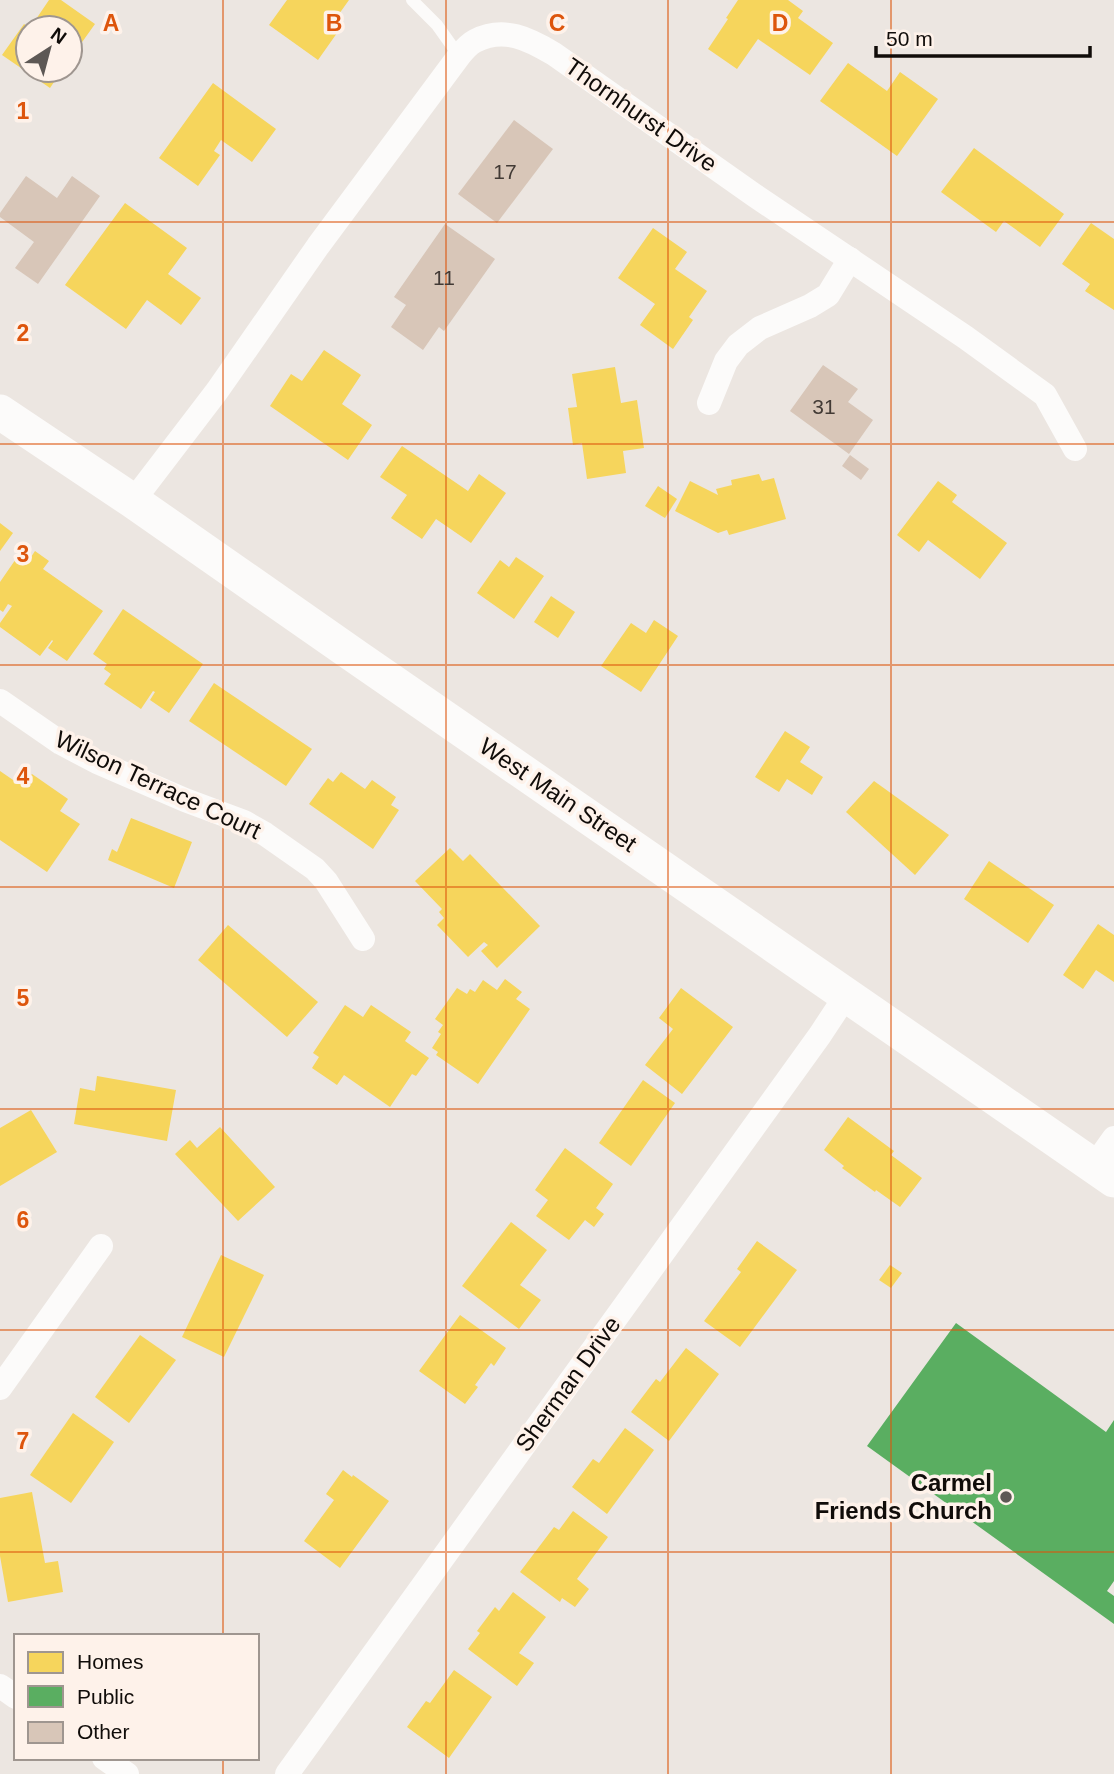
<svg xmlns="http://www.w3.org/2000/svg" width="1114" height="1774" viewBox="0 0 1114 1774" font-family="Arial,sans-serif">
<style>
.homes{fill:#f6d55c}
.public{fill:#5aae61}
.building{fill:#d8c6b8}
.lines{fill:none;stroke-linecap:round;stroke-linejoin:round}
.service{stroke:#fcfbfa;stroke-width:12}
.minor{stroke:#fcfbfa;stroke-width:24}
.secondary{stroke:#fcfbfa;stroke-width:35}
.grid{fill:none;stroke:#dd550c;stroke-width:2;stroke-opacity:0.55}
.poi-dot{fill:#5d5855;stroke:#fef2ea;stroke-width:2.5}
.labels{text-anchor:middle;stroke-width:7;stroke-linejoin:round;paint-order:stroke}
.number-label{font-size:21px;fill:#423a35}
.street-label{font-size:24px;fill:#100c09;stroke:#fef2ea}
.poi-label{font-size:24px;font-weight:bold;fill:#100c09;stroke:#fef2ea;text-anchor:end}
.grid-label{font-size:23px;text-anchor:middle;font-weight:bold;fill:#dd550c;stroke:#fef2ea;stroke-width:7;stroke-linejoin:round;paint-order:stroke}
</style>
<rect width="100%" height="100%" fill="#ece6e1"/>
<!-- homes -->
<g class="homes">
<polygon points="49,0 61,0 95,24 70,59 70,28 30,28"/>
<polygon points="287,0 349,0 334,21 342,26 318,60 269,25"/>
<polygon points="738,0 788,0 803,11 798,18 833,43 810,75 758,39 737,69 708,49 728,19 726,18"/>
<polygon points="24,24 28,27 28,70 62,70 50,88 2,55"/>
<polygon points="848,63 887,91 900,72 938,99 897,156 820,101"/>
<polygon points="213,83 276,129 252,162 221,140 214,151 220,155 198,186 159,158"/>
<polygon points="974,148 1064,214 1040,247 1004,221 996,232 941,192"/>
<polygon points="125,203 187,248 168,274 201,298 181,325 147,300 126,329 65,285"/>
<polygon points="1091,223 1114,239 1114,310 1085,291 1090,284 1062,264"/>
<polygon points="653,228 687,252 675,269 707,291 689,317 693,320 673,349 640,325 655,304 618,278"/>
<polygon points="324,350 361,375 342,404 372,425 348,460 270,406 291,374 302,381"/>
<polygon points="615,367 621,403 637,400 644,448 623,451 626,473 587,479 582,443 573,445 568,408 577,407 572,374"/>
<polygon points="402,446 468,491 479,474 506,493 471,543 436,519 422,539 391,518 407,495 380,477"/>
<polygon points="759,474 762,481 774,478 786,519 729,535 727,530 718,533 675,511 690,481 718,495 716,489 732,485 731,480"/>
<polygon points="938,481 957,495 952,502 1007,543 980,579 928,540 919,552 897,535"/>
<polygon points="658,486 677,499 665,518 645,506"/>
<polygon points="0,523 13,533 0,551"/>
<polygon points="35,551 49,561 43,569 103,611 67,661 48,648 53,641 52,640 40,656 0,627 0,623 12,606 8,604 3,612 0,610 0,582 20,553 29,560"/>
<polygon points="516,557 544,576 514,619 477,593 500,560 509,567"/>
<polygon points="551,596 575,612 558,638 534,622"/>
<polygon points="123,609 203,664 169,713 150,700 155,692 153,691 141,709 104,684 111,674 104,669 107,664 93,654"/>
<polygon points="654,620 678,636 641,692 601,666 631,623 646,633"/>
<polygon points="214,683 312,749 286,786 189,721"/>
<polygon points="785,731 810,747 800,762 823,777 812,795 787,779 779,792 755,777"/>
<polygon points="0,771 16,782 19,777 26,782 32,774 68,799 60,811 80,824 47,872 0,840"/>
<polygon points="341,772 365,789 372,780 396,797 391,805 399,810 373,849 309,804 328,778 333,782"/>
<polygon points="874,781 949,835 915,875 846,812"/>
<polygon points="131,818 192,842 174,888 108,860 112,849 117,852"/>
<polygon points="450,848 463,861 470,854 540,926 497,968 481,951 488,945 484,942 468,957 437,925 444,918 439,912 442,909 415,881"/>
<polygon points="989,861 1054,905 1028,943 964,899"/>
<polygon points="1098,924 1114,935 1114,982 1096,970 1083,989 1063,975"/>
<polygon points="228,925 318,1002 287,1037 198,960"/>
<polygon points="505,979 522,992 516,999 530,1009 478,1084 436,1055 438,1052 432,1048 441,1034 438,1032 443,1025 435,1019 457,988 467,994 470,989 475,992 483,980 497,990"/>
<polygon points="681,988 733,1027 682,1094 645,1065 673,1029 659,1018"/>
<polygon points="345,1005 363,1017 371,1005 411,1032 405,1041 429,1058 416,1076 412,1074 390,1107 344,1075 337,1085 312,1068 319,1057 313,1053"/>
<polygon points="97,1076 176,1090 167,1141 74,1124 80,1088 95,1091"/>
<polygon points="643,1080 675,1103 631,1166 599,1143"/>
<polygon points="31,1110 57,1152 0,1186 0,1128"/>
<polygon points="848,1117 894,1151 891,1155 922,1178 900,1207 876,1190 875,1192 842,1168 844,1166 824,1150"/>
<polygon points="220,1127 275,1187 238,1221 175,1154 190,1140 197,1148"/>
<polygon points="565,1148 613,1184 596,1208 604,1214 594,1227 585,1220 569,1240 536,1216 548,1200 535,1190"/>
<polygon points="511,1222 547,1250 520,1285 541,1300 519,1329 462,1286"/>
<polygon points="757,1241 797,1270 740,1347 704,1321 741,1272 737,1269"/>
<polygon points="221,1255 264,1275 224,1357 182,1337"/>
<polygon points="890,1265 902,1273 891,1288 879,1280"/>
<polygon points="460,1315 506,1348 494,1366 491,1363 475,1385 478,1387 465,1404 419,1371"/>
<polygon points="140,1335 176,1360 129,1423 95,1397"/>
<polygon points="686,1348 719,1374 669,1441 631,1412 656,1379 660,1382"/>
<polygon points="73,1413 114,1442 71,1503 30,1475"/>
<polygon points="625,1428 654,1450 607,1514 572,1487 593,1459 599,1463"/>
<polygon points="343,1470 352,1477 353,1475 389,1501 340,1568 304,1541 334,1500 326,1494"/>
<polygon points="32,1492 45,1563 58,1561 63,1592 8,1602 0,1556 0,1498"/>
<polygon points="573,1511 608,1537 577,1579 589,1589 575,1607 562,1598 560,1602 520,1572 554,1527 559,1530"/>
<polygon points="513,1592 546,1617 519,1653 534,1663 517,1686 468,1649 480,1633 477,1631 495,1607 499,1611"/>
<polygon points="454,1670 492,1697 449,1758 407,1727 426,1701 430,1703"/>
</g>
<!-- public -->
<polygon class="public" points="956,1323 1106,1432 1114,1420 1114,1581 1107,1591 1114,1596 1114,1624 867,1446"/>
<!-- building -->
<g class="building">
<polygon points="514,120 553,149 497,223 458,194"/>
<polygon points="26,176 57,198 72,176 100,196 38,284 15,268 34,242 0,217 0,213"/>
<polygon points="445,224 495,259 444,331 439,327 423,350 391,327 406,305 394,297"/>
<polygon points="823,365 858,389 848,402 873,420 849,454 790,411"/>
<polygon points="850,455 869,469 861,480 842,466"/>
</g>
<g class="lines">
<!-- service -->
<polyline class="service" points="412,0 437,25 459,56"/>
<!-- minor -->
<g class="minor">
<polyline points="709,403 726,361 738,345 760,328 810,306 828,295 850,259"/>
<path d="M133 501 217 391 318 246 459 56C463 51 469 44 475 41 504 26 529 39 554 54L754 195 965 337 1045 395 1075 449"/>
<polyline points="0,701 61,743 97,762 185,800 244,822 265,834 315,869 326,881 363,939"/>
<polyline points="1094,1166 1114,1138"/>
<polyline points="0,1388 101,1246"/>
<polyline points="0,1686 16,1697"/>
<polyline points="104,1758 127,1774"/>
<polyline points="287,1774 820,1035 847,994"/>
</g>
<!-- secondary -->
<polyline class="secondary" points="0,412 133,501 358,658 1114,1180"/>
</g>
<!-- grid -->
<path class="grid" d="M223 0V1636M446 0V1774M668 0V1774M891 0V1774M0 222H1114M0 444H1114M0 665H1114M0 887H1114M0 1109H1114M0 1330H1114M0 1552H1114M223 1758V1774"/>
<!-- markers -->
<circle class="poi-dot" cx="1006" cy="1497" r="7"/>
<g class="labels">
<!-- number labels -->
<g class="number-label">
<text x="505" y="179">17</text>
<text x="444" y="285">11</text>
<text x="824" y="414">31</text>
</g>
<!-- street labels -->
<g class="street-label">
<text transform="translate(641 115) rotate(35)" y="8">Thornhurst Drive</text>
<text transform="translate(158 785) rotate(25)" y="8">Wilson Terrace Court</text>
<text transform="translate(558 795) rotate(34)" y="8">West Main Street</text>
<text transform="translate(568 1384) rotate(-54)" y="8">Sherman Drive</text>
</g>
<!-- poi labels -->
<g class="poi-label">
<text x="992" y="1491">Carmel<tspan x="992" dy="28">Friends Church</tspan></text>
</g>
</g>
<g class="grid-label">
<text x="111" y="31">A</text>
<text x="334" y="31">B</text>
<text x="557" y="31">C</text>
<text x="780" y="31">D</text>
<text x="23" y="119">1</text>
<text x="23" y="341">2</text>
<text x="23" y="562">3</text>
<text x="23" y="784">4</text>
<text x="23" y="1006">5</text>
<text x="23" y="1228">6</text>
<text x="23" y="1449">7</text>
</g>
<!-- legend -->
<rect x="14" y="1634" width="245" height="126" fill="#fef2ea" stroke="#9f9690" stroke-width="2"/>
<rect x="28" y="1652" width="35" height="21" fill="#f6d55c" stroke="#9f9690" stroke-width="2"/>
<text x="77" y="1669" font-size="21" fill="#100c09">Homes</text>
<rect x="28" y="1686" width="35" height="21" fill="#5aae61" stroke="#9f9690" stroke-width="2"/>
<text x="77" y="1704" font-size="21" fill="#100c09">Public</text>
<rect x="28" y="1722" width="35" height="21" fill="#d8c6b8" stroke="#9f9690" stroke-width="2"/>
<text x="77" y="1739" font-size="21" fill="#100c09">Other</text>
<!-- north arrow -->
<g transform="translate(49 49) rotate(36)"><circle r="33" fill="#fef2ea" stroke="#9f9690" stroke-width="2"/>
<path d="M0-5L12 26L0 18L-12 26Z" fill="#5d5855"/>
<text y="-10" font-size="19" font-weight="bold" text-anchor="middle" fill="#100c09">N</text>
</g>
<!-- scale -->
<path d="M876 46v10h214v-10" fill="none" stroke="#100c09" stroke-width="3.5"/>
<text x="886" y="46" font-size="21" fill="#100c09" stroke="#fef2ea" stroke-width="5" paint-order="stroke">50 m</text>
</svg>
